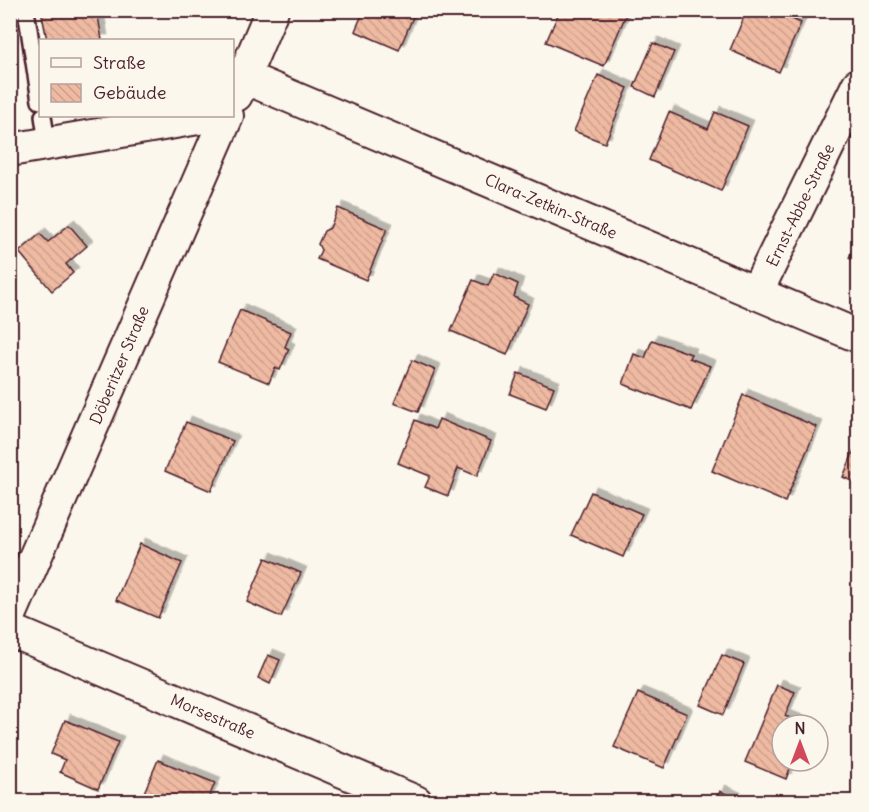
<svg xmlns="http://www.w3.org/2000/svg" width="869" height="812" viewBox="0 0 869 812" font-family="Delius,sans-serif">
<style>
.building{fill:url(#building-back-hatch);stroke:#4a1f2b;stroke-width:1.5;filter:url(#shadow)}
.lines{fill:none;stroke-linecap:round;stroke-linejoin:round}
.lane-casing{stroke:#4a1f2b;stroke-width:20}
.street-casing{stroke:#4a1f2b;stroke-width:36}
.lane{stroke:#fbf7ec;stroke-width:15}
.street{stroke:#fbf7ec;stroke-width:32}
.labels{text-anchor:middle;stroke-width:6;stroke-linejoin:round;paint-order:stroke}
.street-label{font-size:16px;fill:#4a1f2b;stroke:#fbf7ec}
</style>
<defs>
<pattern id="building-back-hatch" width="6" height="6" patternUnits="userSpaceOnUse" patternTransform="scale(1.5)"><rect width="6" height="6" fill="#efbaa2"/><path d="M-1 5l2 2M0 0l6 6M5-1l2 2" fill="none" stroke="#ce9f8c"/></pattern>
<filter id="shadow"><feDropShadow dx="5.5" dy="-5.5" stdDeviation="0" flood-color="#0004"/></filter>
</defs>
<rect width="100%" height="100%" fill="#fbf7ec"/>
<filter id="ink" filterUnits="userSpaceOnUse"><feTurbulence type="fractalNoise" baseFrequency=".0167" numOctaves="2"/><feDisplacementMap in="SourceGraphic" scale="12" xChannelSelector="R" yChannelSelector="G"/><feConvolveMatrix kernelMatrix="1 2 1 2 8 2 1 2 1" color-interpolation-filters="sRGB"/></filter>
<g filter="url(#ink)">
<!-- building -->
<g class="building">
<polygon points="41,10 97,10 102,40 47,40"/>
<polygon points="364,10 416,10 399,50 355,31"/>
<polygon points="560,10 628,10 604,66 546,42"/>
<polygon points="747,10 772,10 801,23 779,72 730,50"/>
<polygon points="653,43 674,52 655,97 634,87"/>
<polygon points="598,75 628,88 605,143 574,131"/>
<polygon points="669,112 708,129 715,112 748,126 721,191 649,160"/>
<polygon points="338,208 387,229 366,280 317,259 321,250 318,244 324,231 330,228"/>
<polygon points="69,225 87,246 66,264 73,273 52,291 19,252 40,234 48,242"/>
<polygon points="858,235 858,263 849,258"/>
<polygon points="494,273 518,284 514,297 528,304 507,355 451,331 473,280 488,286"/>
<polygon points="240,310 291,332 285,347 289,349 280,370 275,368 269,383 218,362"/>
<polygon points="652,340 691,354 689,358 710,366 691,410 623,384 634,354 645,358"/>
<polygon points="412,360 435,370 418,412 394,403"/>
<polygon points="518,373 554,387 546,408 510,394"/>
<polygon points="743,395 817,427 785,502 712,471"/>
<polygon points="439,419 491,441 477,476 458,468 448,496 425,487 430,476 398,463 415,420 435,429"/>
<polygon points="186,422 233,441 211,491 165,471"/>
<polygon points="858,441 858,484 843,477"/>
<polygon points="591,492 642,514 623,557 571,535"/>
<polygon points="140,544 182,563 158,618 116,600"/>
<polygon points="266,558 301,573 281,617 247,602"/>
<polygon points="268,655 280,660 270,684 258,678"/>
<polygon points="722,655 744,664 723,715 700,705"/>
<polygon points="777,685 795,692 785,716 808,725 782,725 782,761 793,761 786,779 745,762"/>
<polygon points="638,693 687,714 664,768 614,747"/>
<polygon points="65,720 118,742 98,789 60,772 65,760 51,754"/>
<polygon points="158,760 215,783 207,802 140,802"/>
<polygon points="720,791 743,802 716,802"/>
</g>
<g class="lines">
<defs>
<g id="lane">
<polyline points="26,10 40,101"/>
<polyline points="43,116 47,143"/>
</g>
<g id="street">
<polyline points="244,77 858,336"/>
<polyline points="236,95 272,10"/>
<polyline points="10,150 210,116"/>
<polyline points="756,293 858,85"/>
<polyline points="10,615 227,116"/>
<polyline points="10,630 416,802"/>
</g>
</defs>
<!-- lane casing -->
<use href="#lane" class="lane-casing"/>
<!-- street casing -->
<use href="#street" class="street-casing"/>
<!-- lane -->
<use href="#lane" class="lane"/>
<!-- street -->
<use href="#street" class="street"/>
</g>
</g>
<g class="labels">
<!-- street labels -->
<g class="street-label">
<text transform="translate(800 205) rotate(-64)" y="6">Ernst-Abbe-Straße</text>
<text transform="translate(551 206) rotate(23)" y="6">Clara-Zetkin-Straße</text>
<text transform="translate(119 365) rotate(-67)" y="6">Döberitzer Straße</text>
<text transform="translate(213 716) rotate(23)" y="6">Morsestraße</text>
</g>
</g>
<!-- margin -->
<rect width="869" height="812" fill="none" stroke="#fbf7ec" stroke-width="36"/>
<rect x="18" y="18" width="833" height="776" fill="none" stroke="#4a1f2b" stroke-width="2" filter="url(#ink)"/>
<!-- legend -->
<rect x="39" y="39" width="195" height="78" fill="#fbf7ec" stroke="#b4a19f" stroke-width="1.5"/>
<rect x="51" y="58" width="30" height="9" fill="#fbf7ec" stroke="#b4a19f" stroke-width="1.5"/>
<text x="93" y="69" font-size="18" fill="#4a1f2b">Straße</text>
<rect x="51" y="84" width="30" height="18" fill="url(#building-back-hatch)" stroke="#b4a19f" stroke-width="1.5"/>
<text x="93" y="99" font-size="18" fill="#4a1f2b">Gebäude</text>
<!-- north arrow -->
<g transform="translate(800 743)"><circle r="28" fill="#fbf7ec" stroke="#b4a19f" stroke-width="1.5"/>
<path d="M0-4.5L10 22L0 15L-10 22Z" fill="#d1495b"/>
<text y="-9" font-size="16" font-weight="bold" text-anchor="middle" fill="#4a1f2b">N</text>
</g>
</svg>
